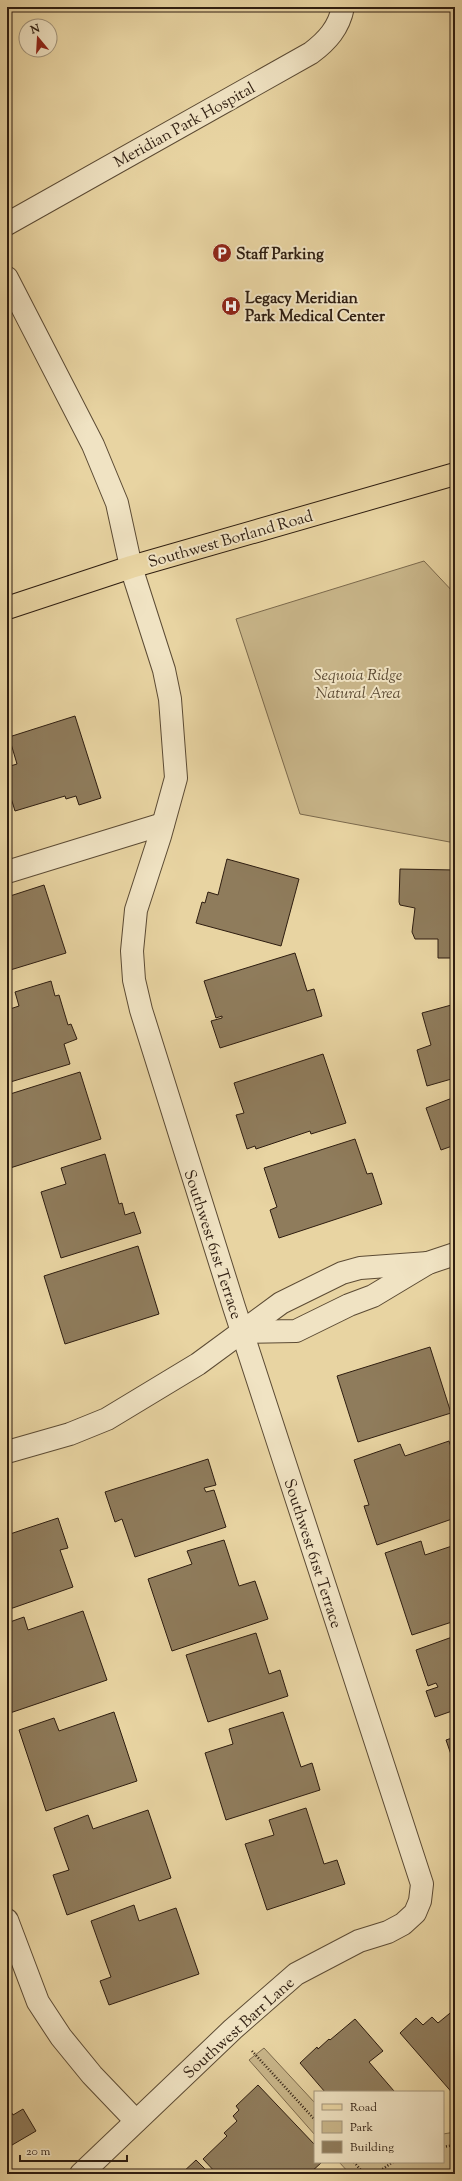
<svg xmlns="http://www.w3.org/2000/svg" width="462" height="2181" viewBox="0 0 462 2181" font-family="'Sorts Mill Goudy',serif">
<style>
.green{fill:#c8b589;stroke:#7b694c}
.building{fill:#8f7c5c;stroke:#2e1d10}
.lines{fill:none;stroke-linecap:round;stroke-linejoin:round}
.minor-casing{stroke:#5c4b34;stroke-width:24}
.major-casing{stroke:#2e1d10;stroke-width:24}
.path{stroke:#2e1d10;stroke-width:2.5;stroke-dasharray:1 2;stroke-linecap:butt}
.minor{stroke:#f0e3c3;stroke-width:22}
.major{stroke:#e8d4a2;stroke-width:22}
.labels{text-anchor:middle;stroke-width:4;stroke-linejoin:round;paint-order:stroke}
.street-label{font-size:16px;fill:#2e1d10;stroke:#f0e3c3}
.poi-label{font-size:16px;font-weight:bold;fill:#2e1d10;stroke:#f0e3c3;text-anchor:start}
.park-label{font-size:16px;font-style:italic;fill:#5c4b34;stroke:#f0e3c3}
</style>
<rect width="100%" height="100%" fill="#e8d4a2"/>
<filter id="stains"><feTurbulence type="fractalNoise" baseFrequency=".005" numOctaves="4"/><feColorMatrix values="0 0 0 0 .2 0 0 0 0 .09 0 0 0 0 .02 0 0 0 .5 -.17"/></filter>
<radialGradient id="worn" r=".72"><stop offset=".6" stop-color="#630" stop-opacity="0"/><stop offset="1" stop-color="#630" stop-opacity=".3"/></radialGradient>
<!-- green -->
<g class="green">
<polygon points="424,561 455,594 455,843 300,814 236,619"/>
<polygon points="264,2048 315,2103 315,2135 249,2060"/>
<polygon points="455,2132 455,2174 350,2174 339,2162 443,2162 443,2134"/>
</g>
<!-- building -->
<g class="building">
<polygon points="75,716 101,798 79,805 76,796 66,799 65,796 15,811 7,785 7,767 17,764 9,737"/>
<polygon points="227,859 299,879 281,946 196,923 202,902 205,903 208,892 218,895"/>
<polygon points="400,869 455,870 455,958 438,958 438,939 415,939 412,932 415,908 400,905 399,902"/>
<polygon points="44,885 66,953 7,971 7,897"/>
<polygon points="295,953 307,991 314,989 322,1016 220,1048 211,1021 222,1018 222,1016 216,1018 204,981"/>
<polygon points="51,981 55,996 59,995 68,1025 71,1024 77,1039 64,1044 70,1064 7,1083 7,1010 19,1006 15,992"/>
<polygon points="455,1004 455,1078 427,1086 417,1050 431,1045 422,1013"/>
<polygon points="323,1054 346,1123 311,1134 310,1131 256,1149 255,1146 247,1149 236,1115 244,1113 234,1083"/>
<polygon points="80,1072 101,1139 7,1169 7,1095"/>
<polygon points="455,1097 455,1145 441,1150 426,1108"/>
<polygon points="355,1139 367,1174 372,1173 382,1204 279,1238 270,1210 277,1207 264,1168"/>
<polygon points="105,1154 119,1204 122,1203 125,1215 134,1212 141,1233 61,1258 41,1192 66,1184 61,1168"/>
<polygon points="138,1246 159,1314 65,1344 44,1276"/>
<polygon points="430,1347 451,1413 358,1442 337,1376"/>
<polygon points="449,1441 455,1460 455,1518 377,1545 364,1506 369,1505 354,1460 400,1444 405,1456"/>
<polygon points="208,1459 216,1485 204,1488 206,1492 214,1490 226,1527 135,1557 122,1519 115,1522 105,1492"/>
<polygon points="58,1518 68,1548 60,1550 73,1587 7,1610 7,1535"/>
<polygon points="224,1540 239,1586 255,1581 268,1619 172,1651 148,1579 192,1564 187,1551"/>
<polygon points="421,1541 425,1555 455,1545 455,1621 412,1635 385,1553"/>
<polygon points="83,1611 107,1680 7,1714 7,1623 24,1617 28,1630"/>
<polygon points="256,1633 269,1674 280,1670 288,1696 208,1722 186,1655"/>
<polygon points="455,1636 455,1710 435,1717 426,1691 438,1687 436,1683 428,1686 416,1650"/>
<polygon points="114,1712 137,1781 46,1811 19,1730 54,1718 59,1731"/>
<polygon points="283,1712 301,1767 312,1763 320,1790 226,1820 205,1753 233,1744 229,1729"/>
<polygon points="455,1737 455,1766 446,1740"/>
<polygon points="306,1808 324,1864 337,1860 345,1884 267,1910 245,1844 274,1835 269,1820"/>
<polygon points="148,1810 171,1878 67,1915 53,1875 69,1870 54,1828 88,1815 93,1829"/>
<polygon points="134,1905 139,1921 176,1908 199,1974 109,2005 100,1981 111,1977 91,1921"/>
<polygon points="455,2009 455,2096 400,2033 416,2018 423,2025 432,2017 438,2023"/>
<polygon points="355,2019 383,2051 369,2062 394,2091 393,2092 325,2092 300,2063 317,2047 318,2049 329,2039 330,2040"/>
<polygon points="258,2085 315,2145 315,2162 322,2162 309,2174 217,2174 203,2159 227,2136 224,2133 237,2121 233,2116 239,2110 236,2106"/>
<polygon points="7,2105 13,2115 23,2109 36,2131 7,2148"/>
<polygon points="196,2160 210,2174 181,2174"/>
</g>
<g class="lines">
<defs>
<g id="minor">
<path d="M7 224 311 53C327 41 339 28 343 7"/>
<polyline points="7,278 93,445 117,503 131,567 164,670 170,699 176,778 160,836 136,910 132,951 134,980 141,1010 234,1307 422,1884 420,1901 415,1913 403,1924 388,1932 359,1941 296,1974 233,2029 81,2174"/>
<polyline points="7,872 163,824"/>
<polyline points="242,1332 296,1331 349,1305 373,1296 428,1263 455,1254"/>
<polyline points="7,1452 70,1434 107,1419 198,1364 281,1303 342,1273 360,1268 428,1263"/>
<polyline points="7,1920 38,2002 61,2037 92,2075 136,2121"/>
</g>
<polyline id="major" points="7,608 131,567 455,474"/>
</defs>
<!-- minor casing -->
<use href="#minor" class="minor-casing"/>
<!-- major casing -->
<use href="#major" class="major-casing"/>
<!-- path -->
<g class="path">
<polyline points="252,2051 315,2120"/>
<polyline points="443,2147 455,2145"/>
<polyline points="354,2162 364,2174"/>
<polyline points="375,2174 393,2162"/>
</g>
<!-- minor -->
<use href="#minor" class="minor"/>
<!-- major -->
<use href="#major" class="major"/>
</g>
<!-- icons -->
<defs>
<symbol id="parking-disc" viewBox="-11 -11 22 22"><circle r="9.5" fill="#8f2418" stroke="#f0e3c3"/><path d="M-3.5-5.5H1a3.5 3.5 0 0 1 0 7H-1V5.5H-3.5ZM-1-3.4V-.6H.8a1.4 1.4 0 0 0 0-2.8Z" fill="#fff"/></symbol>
<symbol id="hospital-disc" viewBox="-11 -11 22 22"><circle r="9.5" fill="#8f2418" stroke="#f0e3c3"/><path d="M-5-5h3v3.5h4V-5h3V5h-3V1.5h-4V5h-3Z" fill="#fff"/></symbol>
</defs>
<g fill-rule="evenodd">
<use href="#parking-disc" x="211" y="242" width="22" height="22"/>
<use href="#hospital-disc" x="220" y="295" width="22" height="22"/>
</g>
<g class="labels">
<!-- street labels -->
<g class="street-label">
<text transform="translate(184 124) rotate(-29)" y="6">Meridian Park Hospital</text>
<text transform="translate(230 538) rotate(-16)" y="6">Southwest Borland Road</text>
<text transform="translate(214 1244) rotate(72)" y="6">Southwest 61st Terrace</text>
<text transform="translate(314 1553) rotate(72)" y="6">Southwest 61st Terrace</text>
<text transform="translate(238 2027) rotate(-42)" y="6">Southwest Barr Lane</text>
</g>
<!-- poi labels -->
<g class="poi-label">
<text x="236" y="259">Staff Parking</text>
<text x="245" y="303">Legacy Meridian<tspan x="245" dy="18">Park Medical Center</tspan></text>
</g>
<!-- park labels -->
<g class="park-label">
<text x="358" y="680">Sequoia Ridge<tspan x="358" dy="18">Natural Area</tspan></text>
</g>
</g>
<!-- margin -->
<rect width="462" height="2181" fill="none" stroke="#e8d4a2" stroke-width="24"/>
<rect x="8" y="8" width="446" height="2165" fill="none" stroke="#2e1d10" stroke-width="2"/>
<rect x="12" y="12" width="438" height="2157" fill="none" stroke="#2e1d10"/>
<!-- legend -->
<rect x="314" y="2091" width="130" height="72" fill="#f0e3c3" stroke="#a2947b"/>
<rect x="322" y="2104" width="20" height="6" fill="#e8d4a2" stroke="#a2947b"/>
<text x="350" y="2111" font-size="12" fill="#2e1d10">Road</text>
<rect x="322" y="2121" width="20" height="12" fill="#c8b589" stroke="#a2947b"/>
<text x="350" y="2131" font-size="12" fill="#2e1d10">Park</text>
<rect x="322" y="2141" width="20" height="12" fill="#8f7c5c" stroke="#a2947b"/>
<text x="350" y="2151" font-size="12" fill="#2e1d10">Building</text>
<!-- north arrow -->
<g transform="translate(38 38) rotate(342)"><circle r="19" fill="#f0e3c3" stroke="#a2947b"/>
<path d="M0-3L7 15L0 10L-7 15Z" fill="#8f2418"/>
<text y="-6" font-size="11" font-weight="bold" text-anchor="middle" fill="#2e1d10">N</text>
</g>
<!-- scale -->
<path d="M20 2155v6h107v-6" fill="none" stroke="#2e1d10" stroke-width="2"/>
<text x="26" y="2155" font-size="12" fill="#2e1d10" stroke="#f0e3c3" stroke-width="3" paint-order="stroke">20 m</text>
<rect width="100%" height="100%" filter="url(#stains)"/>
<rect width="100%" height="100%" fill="url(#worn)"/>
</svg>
